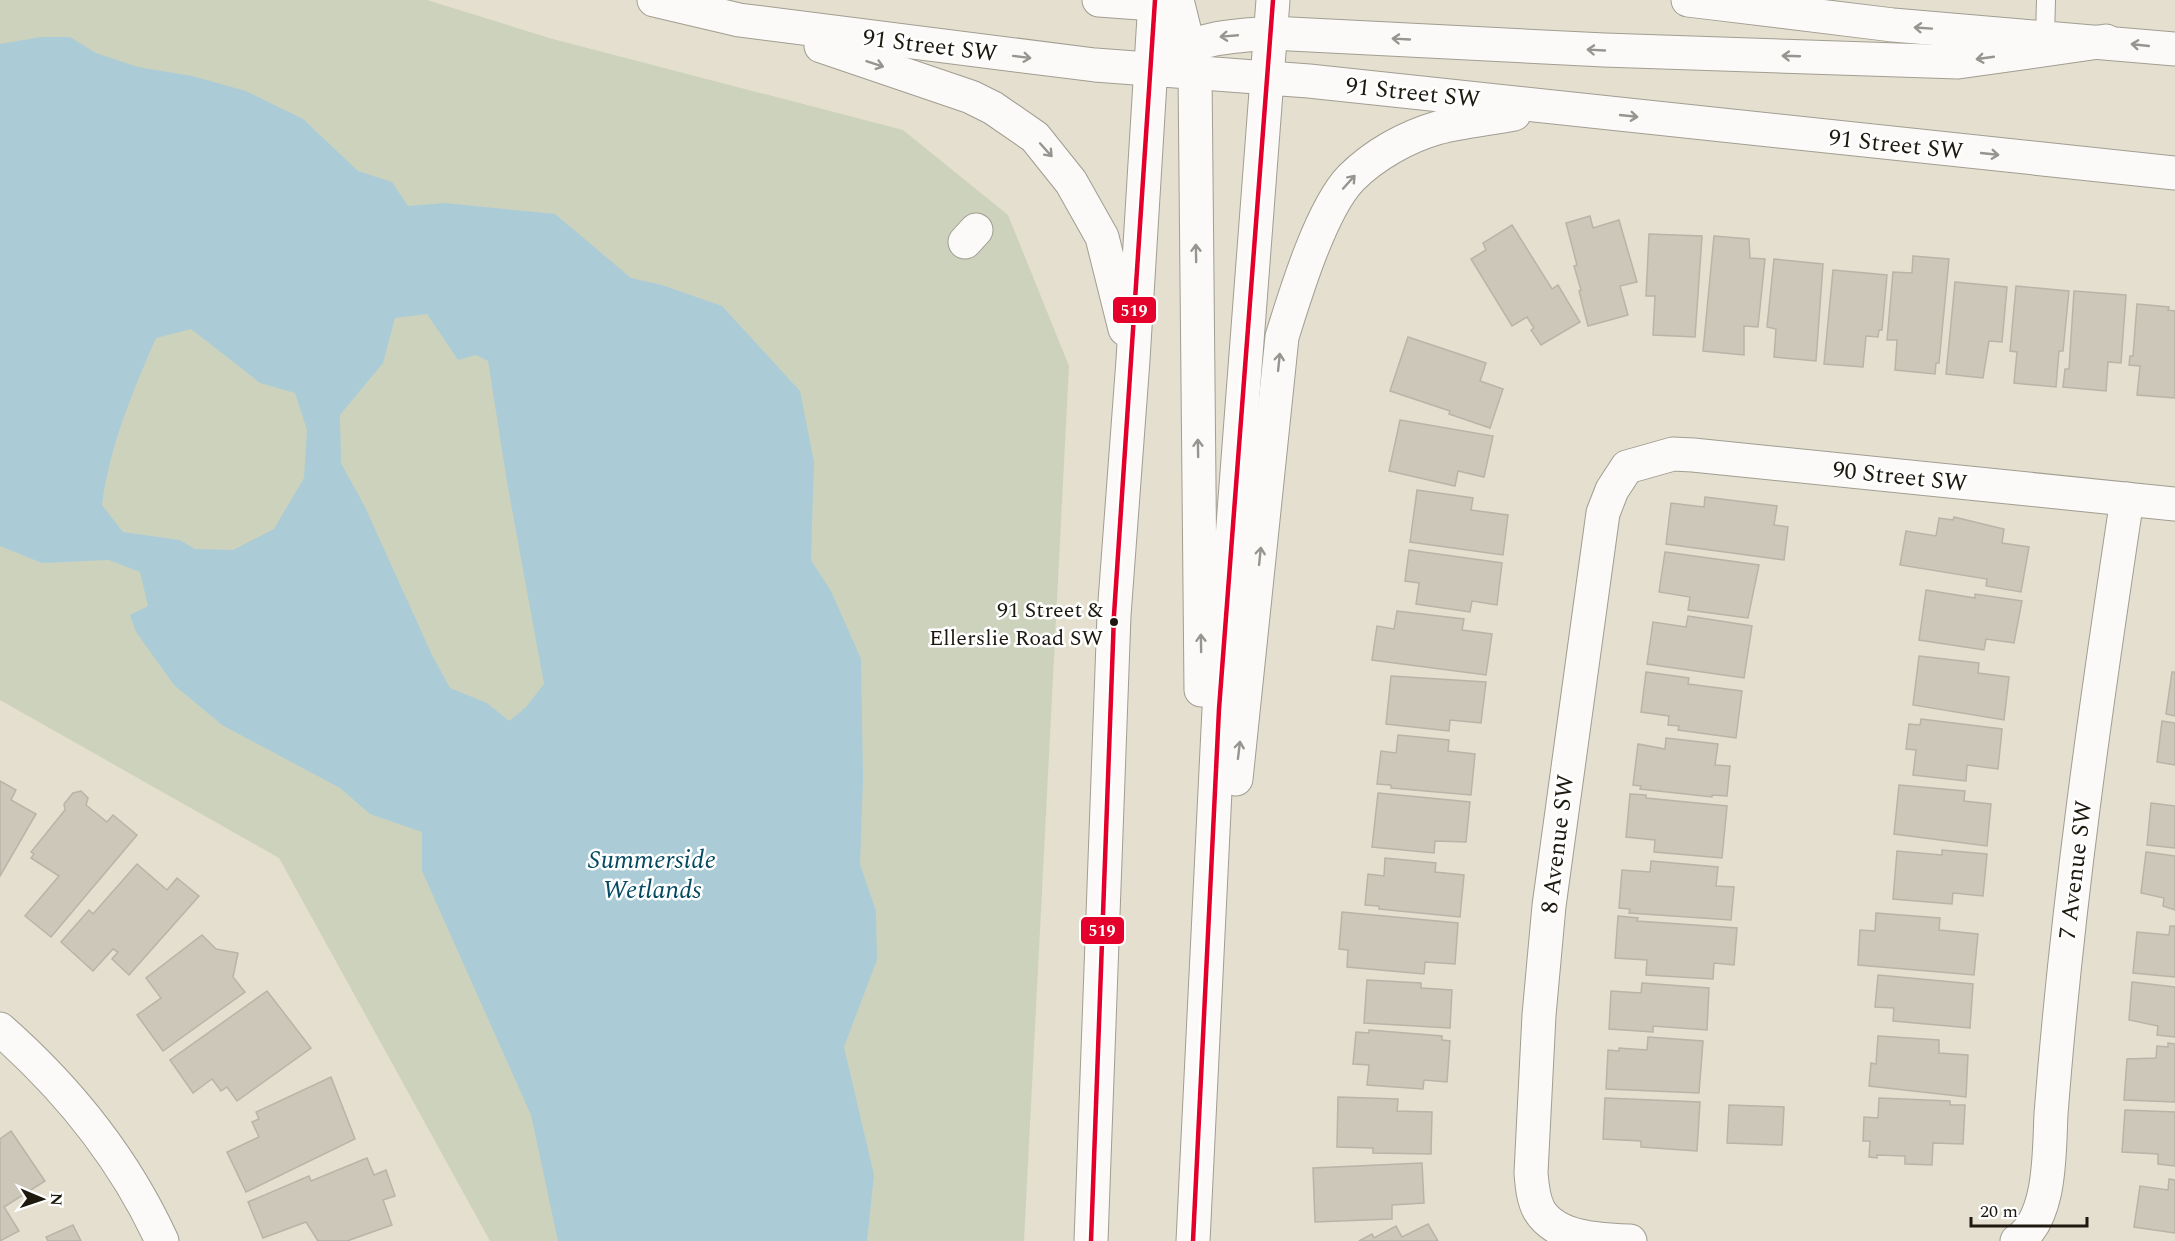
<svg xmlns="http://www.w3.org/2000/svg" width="2175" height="1241" viewBox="0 0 2175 1241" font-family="Spectral,serif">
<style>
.green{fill:#cdd2bd}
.water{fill:#abccd7;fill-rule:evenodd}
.building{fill:#ccc7b8;stroke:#b8b4a8;stroke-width:1.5}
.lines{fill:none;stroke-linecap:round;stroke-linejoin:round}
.lane-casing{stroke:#a19d91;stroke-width:20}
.street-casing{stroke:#a19d91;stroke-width:35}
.secondary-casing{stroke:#a19d91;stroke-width:35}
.lane{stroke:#fbfaf8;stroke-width:18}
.street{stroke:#fbfaf8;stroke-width:33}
.secondary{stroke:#fbfaf8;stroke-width:33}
.bus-1-casing{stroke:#fff;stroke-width:9}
.bus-1{stroke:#e4002b;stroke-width:4.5}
.oneway{stroke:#97958f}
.bus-dot{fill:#1d190f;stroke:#fff;stroke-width:2}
.labels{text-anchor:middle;stroke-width:5;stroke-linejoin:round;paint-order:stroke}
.bus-label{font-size:22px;fill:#1d190f;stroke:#fff;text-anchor:end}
.street-label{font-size:24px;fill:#1d190f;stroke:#fff}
.water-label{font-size:26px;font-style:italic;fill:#034a61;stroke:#fff}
.line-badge{stroke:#fff;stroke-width:2}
.badge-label{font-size:16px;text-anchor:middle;font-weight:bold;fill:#fff}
</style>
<rect width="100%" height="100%" fill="#e4dfcf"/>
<!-- green -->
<polygon class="green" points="0,0 427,0 549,38 903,130 1008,215 1069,366 1024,1241 490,1241 279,858 0,700"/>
<!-- water -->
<path class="water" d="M41 37H70L96 53 138 67 192 76 246 91 303 119 358 171 392 182 408 206 445 203 555 214 631 278 662 285 722 306 800 391 814 462 811 560 831 591 861 659 863 779 860 864 876 911 877 960 844 1047 874 1175 867 1241H558L531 1115 422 871V832L370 814 340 788 222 725 174 685 136 632 130 615 148 606 140 572 109 560 42 563 0 546V44ZM427 314 458 360 476 355 488 361 507 482 544 684 526 707 509 721 487 703 450 688 432 655 365 507 341 463 340 415 383 363 395 318ZM191 329 260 383 295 393 307 430 304 478 274 529 233 550 195 549 180 540 123 532 102 505C110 445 132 393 156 338Z"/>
<!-- building -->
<g class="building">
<polygon points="1590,216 1593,228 1619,220 1637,282 1620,286 1628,315 1588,326 1579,291 1581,290 1574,266 1577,265 1566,223"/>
<polygon points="1512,225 1552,289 1558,285 1580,322 1541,345 1531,330 1534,328 1527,317 1512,326 1471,259 1486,250 1483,243"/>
<polygon points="1649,234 1702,236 1695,337 1653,335 1655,296 1646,296"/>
<polygon points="1714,236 1749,239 1750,258 1765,259 1758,327 1744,326 1744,355 1703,351"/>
<polygon points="1913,256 1949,259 1939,363 1936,363 1935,374 1895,370 1897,340 1887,340 1893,272 1912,273"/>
<polygon points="1774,259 1823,264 1816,361 1774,357 1776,329 1767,327"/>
<polygon points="1833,270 1887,275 1882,330 1879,330 1878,337 1866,336 1863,367 1824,364"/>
<polygon points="1955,282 2007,287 2002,342 1989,341 1983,378 1946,374"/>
<polygon points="2016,286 2069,291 2063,351 2059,351 2056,387 2014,383 2017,352 2010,351"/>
<polygon points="2074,291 2126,295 2121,363 2108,362 2106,391 2063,387 2065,369 2069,369"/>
<polygon points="2137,304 2169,307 2168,310 2175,311 2175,398 2137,395 2140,366 2129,365 2130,356 2133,356"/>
<polygon points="1408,337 1486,363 1480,381 1503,389 1490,428 1449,414 1450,411 1390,391"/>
<polygon points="1400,420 1493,436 1484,477 1458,471 1455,486 1389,471"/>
<polygon points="1417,490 1473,498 1471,510 1508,515 1503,555 1410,542"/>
<polygon points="1705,497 1777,506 1774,525 1788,527 1784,560 1666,544 1671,503 1704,507"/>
<polygon points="1954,517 2004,529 2002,543 2029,547 2021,592 1986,586 1987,579 1900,565 1906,531 1936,536 1939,518 1953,520"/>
<polygon points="1409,550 1502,563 1497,605 1472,601 1470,612 1416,604 1419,583 1405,581"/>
<polygon points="1665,552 1759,565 1748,618 1688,610 1690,597 1659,592"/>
<polygon points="1926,590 1975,598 1975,594 2022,601 2014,643 1986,639 1984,650 1919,640"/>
<polygon points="1397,611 1464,619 1462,630 1492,634 1486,675 1372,660 1377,626 1394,629"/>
<polygon points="1688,616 1752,626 1744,678 1647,664 1653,622 1686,627"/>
<polygon points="1919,656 1979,663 1978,673 2009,677 2004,720 1913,705"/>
<polygon points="1646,672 1689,678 1688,684 1742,691 1736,738 1678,730 1679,726 1668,725 1669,716 1641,712"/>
<polygon points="2172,672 2175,672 2175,716 2166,714"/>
<polygon points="1391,676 1486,682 1481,723 1450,720 1449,731 1386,724"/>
<polygon points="1921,719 2002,729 1998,769 1967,765 1966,781 1913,775 1916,750 1906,749 1909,724 1920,725"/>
<polygon points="2162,721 2175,723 2175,765 2157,762"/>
<polygon points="1398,735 1449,740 1448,751 1475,754 1471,795 1391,788 1391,785 1377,784 1381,751 1396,753"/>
<polygon points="1666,738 1718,744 1715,765 1730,766 1727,796 1712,795 1712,797 1640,789 1641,786 1633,785 1638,744 1665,749"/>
<polygon points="0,781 16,790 11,800 36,814 0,876"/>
<polygon points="1899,785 1965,791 1964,801 1991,804 1987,846 1894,834"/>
<polygon points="81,791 88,798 86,805 107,822 113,815 137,835 51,937 25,916 59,876 31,858 34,854 31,852 65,810 64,804 73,793"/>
<polygon points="1378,793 1470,802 1466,842 1435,841 1434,853 1372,847"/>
<polygon points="1630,794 1646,795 1646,798 1727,806 1722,858 1654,852 1655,840 1626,837"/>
<polygon points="2151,803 2175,806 2175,848 2147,845"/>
<polygon points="1942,850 1987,854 1983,896 1953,893 1952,904 1893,899 1897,851 1942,855"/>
<polygon points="2146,852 2175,856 2175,910 2163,906 2164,898 2141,893"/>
<polygon points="1385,858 1436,863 1435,872 1464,875 1460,917 1379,909 1379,906 1365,905 1368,874 1384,876"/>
<polygon points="1651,861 1718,867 1716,886 1734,887 1731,920 1629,913 1630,909 1619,908 1622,870 1650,872"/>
<polygon points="137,864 167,890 177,878 199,896 129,975 112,959 118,952 113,949 93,971 61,942 89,910 93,914"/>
<polygon points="1342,912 1458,923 1455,964 1425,962 1424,974 1347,967 1348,950 1339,949"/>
<polygon points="1876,913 1940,918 1939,930 1978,934 1974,975 1858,965 1860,930 1875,931"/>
<polygon points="1618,916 1638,918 1637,921 1737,928 1734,965 1714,963 1713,979 1646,975 1647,960 1615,958"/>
<polygon points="2170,926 2175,926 2175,977 2133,973 2137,932 2169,935"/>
<polygon points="202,935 216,949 238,953 233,977 245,992 163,1051 137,1015 161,998 146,978"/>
<polygon points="1878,975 1973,984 1970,1028 1893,1021 1894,1008 1875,1007"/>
<polygon points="1367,980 1421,983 1421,988 1452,990 1450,1028 1364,1023"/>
<polygon points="2132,982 2175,987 2175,1037 2157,1035 2158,1026 2129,1020"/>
<polygon points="1642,983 1709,988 1707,1030 1653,1026 1653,1032 1609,1029 1611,991 1641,993"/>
<polygon points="267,991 311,1048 237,1101 227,1087 221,1091 212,1079 193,1093 170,1060"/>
<polygon points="1369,1030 1442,1036 1442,1040 1450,1041 1447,1082 1424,1080 1423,1089 1367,1085 1369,1065 1353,1064 1356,1032 1369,1033"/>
<polygon points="1878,1036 1939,1040 1939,1053 1968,1055 1966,1097 1869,1086 1871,1063 1876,1064"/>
<polygon points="1648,1037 1703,1041 1699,1093 1606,1089 1608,1050 1619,1051 1619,1048 1647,1050"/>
<polygon points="2168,1043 2175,1044 2175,1102 2124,1100 2127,1059 2156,1058 2157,1046 2168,1047"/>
<polygon points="331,1077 355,1139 246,1192 227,1152 259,1137 252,1122 259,1119 256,1112"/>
<polygon points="1338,1097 1398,1099 1397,1111 1432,1112 1431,1154 1373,1153 1373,1148 1337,1147"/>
<polygon points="1605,1098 1700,1102 1697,1151 1641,1147 1641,1141 1603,1139"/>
<polygon points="1879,1098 1950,1101 1950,1105 1965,1105 1963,1144 1933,1143 1932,1165 1905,1164 1905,1156 1877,1155 1877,1158 1869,1157 1870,1141 1863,1141 1864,1117 1878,1118"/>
<polygon points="1729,1105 1784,1107 1782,1145 1727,1143"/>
<polygon points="2125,1110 2175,1112 2175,1166 2158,1164 2158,1154 2122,1152"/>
<polygon points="11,1131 45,1181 4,1207 19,1231 0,1241 0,1139"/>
<polygon points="367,1158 374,1175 386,1170 395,1196 383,1200 392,1225 347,1241 318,1241 306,1222 263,1238 248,1202 309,1176 311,1181"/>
<polygon points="1422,1163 1424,1203 1392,1205 1392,1219 1315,1222 1313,1168"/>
<polygon points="2169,1179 2175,1180 2175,1233 2134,1227 2140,1186 2168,1190"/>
<polygon points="1428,1224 1438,1241 1359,1241 1372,1234 1374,1238 1396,1226 1402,1237"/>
<polygon points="73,1225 81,1241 48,1241 46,1237"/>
</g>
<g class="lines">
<defs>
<polyline id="lane" points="2045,37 2046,0"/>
<g id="street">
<polyline points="965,242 976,230"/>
<path d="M0 1029C68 1089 124 1158 162 1241"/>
<path d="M1630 1241C1601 1240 1556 1239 1539 1210 1533 1199 1532 1185 1531 1173L1539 1015 1549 906 1603 513 1612 490 1627 467 1673 454 1693 455 2175 504"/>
<path d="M2017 1241C2052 1219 2049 1150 2051 1114 2067 907 2096 704 2127 499"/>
</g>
<g id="secondary">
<polyline points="654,0 739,20 1095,65 1309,81 2175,173"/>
<polyline points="1099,0 1154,4 1175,3"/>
<polyline points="1177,0 1195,73 1201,690"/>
<polyline points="1688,0 1893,25 2175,49"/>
<polyline points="821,46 971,97 993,108 1035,137 1071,182 1102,237 1125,329"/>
<path d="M1169 56C1201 37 1234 36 1271 33L1604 50 1958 62 2106 41"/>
<path d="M1236 779 1282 337C1295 295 1321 209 1351 178 1374 155 1406 137 1437 128 1462 121 1489 119 1514 114"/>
<polyline points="1091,1241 1114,615 1133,360 1155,0"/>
<polyline points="1193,1241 1219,709 1273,0"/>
</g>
</defs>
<!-- lane casing -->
<use href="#lane" class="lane-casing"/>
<!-- street casing -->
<use href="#street" class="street-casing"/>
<!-- secondary casing -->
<use href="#secondary" class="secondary-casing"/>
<!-- lane -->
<use href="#lane" class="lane"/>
<!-- street -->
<use href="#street" class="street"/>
<!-- secondary -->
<use href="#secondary" class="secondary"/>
<defs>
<g id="bus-1">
<polyline points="1091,1241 1114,615 1155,0"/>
<polyline points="1193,1241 1219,709 1273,0"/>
</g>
</defs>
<!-- bus-1 casing -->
<use href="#bus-1" class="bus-1-casing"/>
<!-- bus-1 -->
<use href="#bus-1" class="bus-1"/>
</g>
<!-- one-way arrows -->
<defs><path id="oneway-shaft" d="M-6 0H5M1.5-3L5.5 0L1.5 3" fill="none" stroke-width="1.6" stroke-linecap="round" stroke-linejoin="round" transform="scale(1.5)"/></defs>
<g class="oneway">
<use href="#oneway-shaft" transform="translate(1923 28) rotate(-176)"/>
<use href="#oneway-shaft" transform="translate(1229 36) rotate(175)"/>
<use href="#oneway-shaft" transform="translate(1401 39) rotate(-177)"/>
<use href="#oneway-shaft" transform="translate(2140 45) rotate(-174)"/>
<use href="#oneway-shaft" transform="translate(1596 50) rotate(-177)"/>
<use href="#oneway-shaft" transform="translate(1791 56) rotate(-178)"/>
<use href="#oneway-shaft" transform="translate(1022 57) rotate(7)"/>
<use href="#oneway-shaft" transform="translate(1985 58) rotate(172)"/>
<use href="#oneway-shaft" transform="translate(875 64) rotate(18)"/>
<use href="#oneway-shaft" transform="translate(1629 116) rotate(6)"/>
<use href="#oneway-shaft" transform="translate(1046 150) rotate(48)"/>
<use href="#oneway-shaft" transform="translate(1990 154) rotate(6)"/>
<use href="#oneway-shaft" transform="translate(1349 182) rotate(-48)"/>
<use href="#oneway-shaft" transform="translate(1196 253) rotate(-91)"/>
<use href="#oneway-shaft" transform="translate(1279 362) rotate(-84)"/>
<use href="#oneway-shaft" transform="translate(1198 448) rotate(-91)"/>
<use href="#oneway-shaft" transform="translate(1260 556) rotate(-84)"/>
<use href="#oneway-shaft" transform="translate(1201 643) rotate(-91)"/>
<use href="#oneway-shaft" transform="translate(1239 750) rotate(-83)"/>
</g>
<!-- markers -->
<circle class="bus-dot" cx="1114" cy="622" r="5"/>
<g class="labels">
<!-- bus labels -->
<g class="bus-label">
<text x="1103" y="617">91 Street &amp;<tspan x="1103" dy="28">Ellerslie Road SW</tspan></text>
</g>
<!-- street labels -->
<g class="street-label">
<text transform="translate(930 45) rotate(7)" y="8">91 Street SW</text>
<text transform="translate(1413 92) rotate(6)" y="8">91 Street SW</text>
<text transform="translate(1896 144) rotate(6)" y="8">91 Street SW</text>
<text transform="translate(1900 476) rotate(6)" y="8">90 Street SW</text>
<text transform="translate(1557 844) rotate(-83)" y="8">8 Avenue SW</text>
<text transform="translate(2075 870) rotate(-83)" y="8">7 Avenue SW</text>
</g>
<!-- water labels -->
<g class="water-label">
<text x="652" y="868">Summerside<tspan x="652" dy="30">Wetlands</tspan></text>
</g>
</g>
<g class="line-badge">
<rect x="1112" y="296" width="45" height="28" rx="6" fill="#e4002b"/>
<rect x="1080" y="916" width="45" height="29" rx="6" fill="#e4002b"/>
</g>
<g class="badge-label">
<text x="1134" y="316">519</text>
<text x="1102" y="936">519</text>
</g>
<!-- north arrow -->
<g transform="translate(42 1199) rotate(92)" stroke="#ffffff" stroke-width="4.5" paint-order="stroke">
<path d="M0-4.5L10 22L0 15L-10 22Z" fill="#1d190f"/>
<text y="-9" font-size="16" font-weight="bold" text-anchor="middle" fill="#1d190f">N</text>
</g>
<!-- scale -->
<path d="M1971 1217v9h116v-9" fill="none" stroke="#1d190f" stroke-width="3"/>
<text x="1980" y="1217" font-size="18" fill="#1d190f" stroke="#ffffff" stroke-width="4.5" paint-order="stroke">20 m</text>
</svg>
